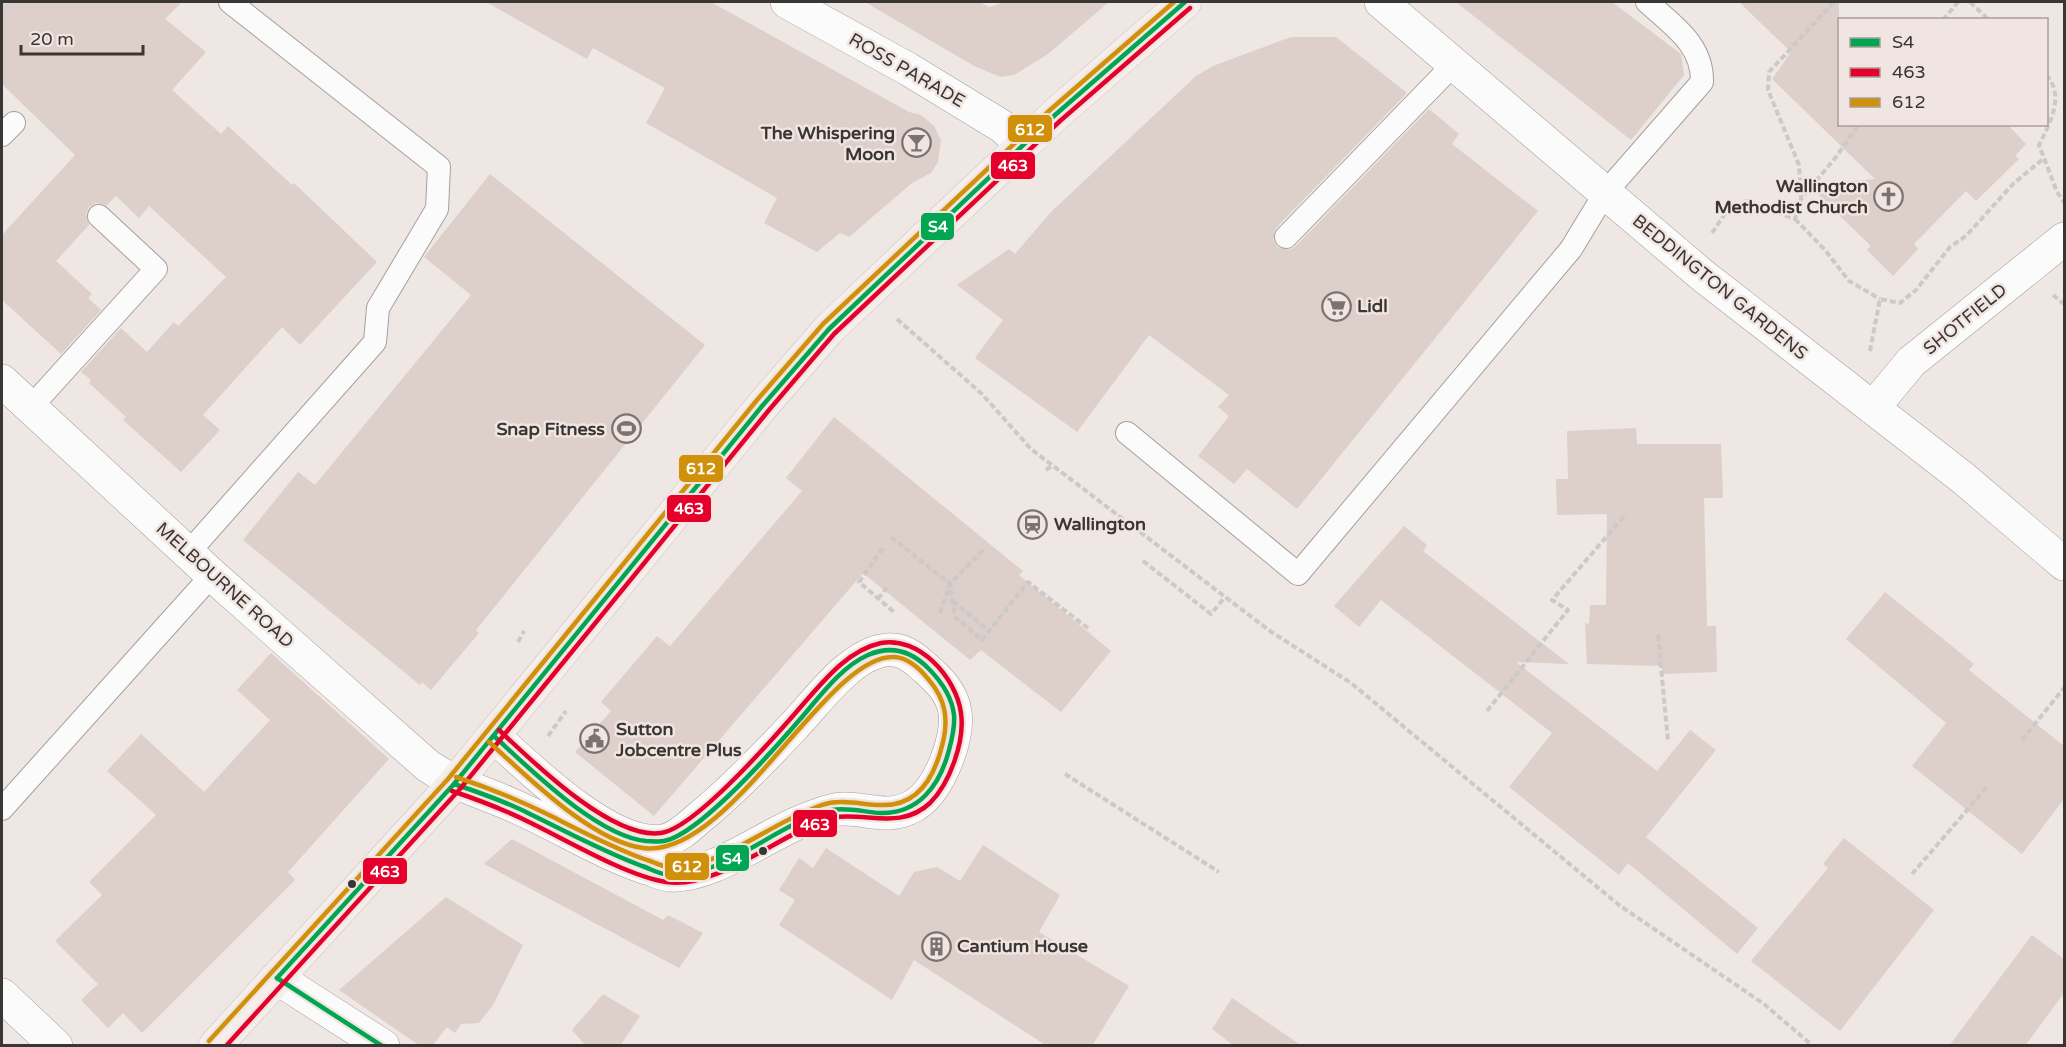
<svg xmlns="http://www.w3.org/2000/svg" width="2066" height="1047" viewBox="0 0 2066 1047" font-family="'Varela Round',sans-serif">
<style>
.building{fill:#ddcfca}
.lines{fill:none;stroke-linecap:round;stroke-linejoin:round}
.lane-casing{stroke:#a5a09e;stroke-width:24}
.street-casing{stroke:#a5a09e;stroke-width:34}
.primary-casing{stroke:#cac6c5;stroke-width:34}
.path{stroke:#ccc9c9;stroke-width:4;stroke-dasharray:6 3;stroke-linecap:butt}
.lane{stroke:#fcfbfb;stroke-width:22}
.street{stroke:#fcfbfb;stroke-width:33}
.primary{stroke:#f5eeeb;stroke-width:33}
.bus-1-casing{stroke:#f1e5e1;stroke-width:9}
.bus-2-casing{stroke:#f1e5e1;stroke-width:9}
.bus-3-casing{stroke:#f1e5e1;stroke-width:9}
.bus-1{stroke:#00a651;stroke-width:4.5}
.bus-2{stroke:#e4002b;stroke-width:4.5}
.bus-3{stroke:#d1900a;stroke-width:4.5}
.bus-dot{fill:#3a3634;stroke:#f1e5e1;stroke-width:2}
.labels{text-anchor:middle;stroke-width:5;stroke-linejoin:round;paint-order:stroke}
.street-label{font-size:18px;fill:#3a3634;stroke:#f1e5e1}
.poi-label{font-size:18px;font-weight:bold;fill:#3a3634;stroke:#f1e5e1;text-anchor:start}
.line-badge{stroke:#f1e5e1;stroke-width:2}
.badge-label{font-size:16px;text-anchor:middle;font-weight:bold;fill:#fff}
</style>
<rect width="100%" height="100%" fill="#eee7e4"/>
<!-- building -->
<g class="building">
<polygon points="2,2 182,2 165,19 206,52 172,90 221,134 228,126 292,185 294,183 377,262 300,345 282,327 203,415 220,430 181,472 123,420 126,417 89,383 91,380 81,372 121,328 147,352 174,322 178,326 226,277 149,206 139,218 116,196 107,205 96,203 89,207 86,214 89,225 56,261 92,294 88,298 101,310 61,354 2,300 2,235 75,155 2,84"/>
<polygon points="486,2 711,2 909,112 921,115 934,126 941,140 938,162 931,173 912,183 849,237 840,233 817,252 764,223 777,198 646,123 665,88 593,48 587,59"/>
<polygon points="865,2 980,2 989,7 1005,2 1109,2 1048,54 1014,75 1001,77 974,66"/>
<polygon points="1456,2 1612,2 1681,54 1684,75 1631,140"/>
<polygon points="1739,2 1839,2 1839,124 2007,124 2026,144 2015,156 2019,159 1976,201 1966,191 1914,244 1918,249 1893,276 1867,250 1871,246 1808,185 1875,179 1772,79 1791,52"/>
<polygon points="1291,37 1336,37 1407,93 1276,228 1273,240 1277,247 1289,250 1296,246 1429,109 1459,134 1452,144 1538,211 1297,509 1247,469 1234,484 1198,456 1229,416 1218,407 1229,395 1149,335 1077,432 975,358 1003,320 957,285 1009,249 1015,254 1051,212 1196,76 1213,66"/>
<polygon points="490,174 705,345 476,630 479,633 431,690 422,682 420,685 243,540 298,472 315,485 471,295 424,257"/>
<polygon points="834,417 1023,571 1019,575 1111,651 1061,712 981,650 970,660 863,573 654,816 575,752 611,711 601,702 657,636 670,646 802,491 786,478"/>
<polygon points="1636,428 1637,444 1721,444 1723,498 1704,498 1707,626 1716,626 1717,672 1662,674 1662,666 1587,664 1585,623 1589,624 1590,605 1606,605 1607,514 1557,515 1556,479 1568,479 1567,431"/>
<polygon points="1404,526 1427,545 1423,551 1569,664 1516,662 1657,771 1690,730 1716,750 1646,837 1758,928 1737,954 1628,863 1619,875 1509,787 1552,733 1381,600 1359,627 1334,606"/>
<polygon points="1885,592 1974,664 1969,670 2064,746 2064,799 2022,854 1912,766 1946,723 1846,639"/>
<polygon points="271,653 389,759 288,872 295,880 142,1033 123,1013 108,1028 81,1000 98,984 55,941 102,895 89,882 156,815 107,771 141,734 204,792 270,720 237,690"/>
<polygon points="1844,838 1934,910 1840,1031 1751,961 1828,868 1823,864"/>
<polygon points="512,839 663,920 668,915 703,933 679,968 484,864"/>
<polygon points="983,845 1060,895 1039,932 1129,986 1092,1046 1047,1046 914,960 892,1000 779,925 795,900 779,890 799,858 813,868 826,848 899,896 914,872 937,867 960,881"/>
<polygon points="446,897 523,945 493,1005 479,1023 461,1024 455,1033 447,1027 432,1046 420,1046 339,990"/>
<polygon points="2032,935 2064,959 2064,993 2025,1046 1949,1046"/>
<polygon points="603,994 640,1016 620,1046 586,1046 572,1030"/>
<polygon points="1232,998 1302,1046 1234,1046 1212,1029"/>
</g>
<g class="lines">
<defs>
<g id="lane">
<polyline points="2,135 14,123"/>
<polyline points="1286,237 1454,64"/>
<polyline points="31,407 156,269 99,216"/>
<path d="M1127 433 1298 574 1571 249 1605 193 1702 82C1703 44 1672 25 1647 2"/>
<polyline points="189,552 375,342 378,308 437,209 439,167 230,2"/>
<polyline points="2,809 212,575"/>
</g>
<g id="street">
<polyline points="787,2 908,69 1003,127 1023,145"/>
<polyline points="1381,2 1702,275 1963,478 2064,564"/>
<path d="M2 381 212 575 428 766C458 786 480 791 512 805 558 825 599 852 647 868 654 870 663 875 670 875 714 878 771 830 813 817 821 814 833 809 842 809 869 808 888 821 915 805 939 790 959 739 955 712 952 692 938 679 924 667 913 657 902 648 886 650 850 654 817 702 793 727 763 759 732 791 699 818 690 826 676 839 663 841 611 849 530 769 494 736"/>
<polyline points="1873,408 1911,362 2064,239"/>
<polyline points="277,978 383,1046"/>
<polyline points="2,995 56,1046"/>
</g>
<polyline id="primary" points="215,1046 454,784 763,405 829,329 1055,115 1185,2"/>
</defs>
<!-- lane casing -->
<use href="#lane" class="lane-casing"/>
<!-- street casing -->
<use href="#street" class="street-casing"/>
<!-- primary casing -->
<use href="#primary" class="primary-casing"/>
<!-- path -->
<g class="path">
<polyline points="1834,2 1769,72 1768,90 1799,165 1801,199 1836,157 1859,124"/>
<polyline points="1970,2 1989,20"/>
<polyline points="1943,20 1958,2"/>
<path d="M2046 75C2066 95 2049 125 2039 145L2057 192 2064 202"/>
<polyline points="1795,219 1825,250 1849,281 1880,299"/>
<polyline points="1712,233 1728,209 1746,201 1795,219 1801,199"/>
<polyline points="2053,295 2064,304"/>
<polyline points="897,319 982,394 1031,449 1270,631 1351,683 1619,905 1764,1004 1813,1046"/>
<polyline points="1870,351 1880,299 1900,303 1916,290 1950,247 1966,236 2013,184 2043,159"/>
<polyline points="1046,470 1053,465"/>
<polyline points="891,537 950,584 955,617 982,640 1028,582 1089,629"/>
<polyline points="883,548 859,582 894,612"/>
<polyline points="1143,561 1211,614 1225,597"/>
<polyline points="878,599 888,586"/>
<polyline points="953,601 989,631"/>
<polyline points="940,613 950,584 985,548"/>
<polyline points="1658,635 1668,741"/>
<polyline points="518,642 524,631"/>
<polyline points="1487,711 1568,610 1552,600 1626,514"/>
<polyline points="548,736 566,711"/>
<polyline points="2022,740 2064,688"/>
<polyline points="1065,774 1219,872"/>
<polyline points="1912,874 1987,787"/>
</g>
<!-- lane -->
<use href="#lane" class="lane"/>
<!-- street -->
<use href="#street" class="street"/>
<!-- primary -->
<use href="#primary" class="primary"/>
<defs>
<g id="bus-1">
<path d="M454 784C481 793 507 802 532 815 569 833 604 852 642 866 651 869 661 875 670 875 726 877 778 822 832 810 847 807 864 812 880 813 919 814 940 785 949 750 952 739 955 726 954 715 952 697 940 680 928 668 911 651 891 645 868 655 841 667 821 695 802 717 777 746 700 834 664 841 659 842 651 841 646 841 597 836 530 769 494 736"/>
<polyline points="277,978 454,784 763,405 829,329 1055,115 1185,2"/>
<polyline points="277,978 382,1046"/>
</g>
<g id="bus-2">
<path d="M452 791C479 800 505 810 531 823 568 841 627 876 666 882 715 890 778 836 824 820 860 808 898 833 930 803 950 783 965 741 961 713 956 677 919 636 881 643 849 650 826 678 805 702 780 731 696 828 661 833 612 840 533 762 499 730"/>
<polyline points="226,1046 460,789 769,410 834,334 1060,121 1190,8"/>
</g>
<g id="bus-3">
<path d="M456 777C489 788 519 800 549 815 581 831 613 848 647 860 654 862 661 866 669 867 710 872 767 827 805 812 816 807 827 802 839 802 853 801 866 805 880 805 917 807 934 778 942 746 949 720 946 700 929 680 921 670 908 658 895 657 828 651 730 860 643 848 591 841 527 776 489 742"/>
<polyline points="209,1041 448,779 757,400 823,324 1050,110 1174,2"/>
</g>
</defs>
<!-- bus-1 casing -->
<use href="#bus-1" class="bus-1-casing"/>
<!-- bus-2 casing -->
<use href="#bus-2" class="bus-2-casing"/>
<!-- bus-3 casing -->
<use href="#bus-3" class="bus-3-casing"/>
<!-- bus-1 -->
<use href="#bus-1" class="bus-1"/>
<!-- bus-2 -->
<use href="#bus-2" class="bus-2"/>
<!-- bus-3 -->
<use href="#bus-3" class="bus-3"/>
</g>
<!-- icons -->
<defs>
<symbol id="bar-ring" viewBox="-11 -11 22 22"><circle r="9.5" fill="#f1e5e1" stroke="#797472" stroke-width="1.5"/><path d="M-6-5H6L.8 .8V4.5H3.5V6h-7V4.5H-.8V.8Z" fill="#797472"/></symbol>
<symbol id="church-ring" viewBox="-11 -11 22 22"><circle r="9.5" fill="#f1e5e1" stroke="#797472" stroke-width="1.5"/><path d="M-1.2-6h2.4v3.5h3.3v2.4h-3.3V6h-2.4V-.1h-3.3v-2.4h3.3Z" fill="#797472"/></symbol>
<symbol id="supermarket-ring" viewBox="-11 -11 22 22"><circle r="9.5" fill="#f1e5e1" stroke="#797472" stroke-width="1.5"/><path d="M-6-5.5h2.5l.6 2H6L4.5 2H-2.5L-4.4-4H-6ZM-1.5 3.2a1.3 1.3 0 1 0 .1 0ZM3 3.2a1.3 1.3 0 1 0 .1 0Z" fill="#797472"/></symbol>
<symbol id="stadium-ring" viewBox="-11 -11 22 22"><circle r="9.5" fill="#f1e5e1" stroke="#797472" stroke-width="1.5"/><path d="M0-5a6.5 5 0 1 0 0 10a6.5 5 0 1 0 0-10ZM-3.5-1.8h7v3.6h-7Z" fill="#797472"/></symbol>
<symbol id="station-ring" viewBox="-11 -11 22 22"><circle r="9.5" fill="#f1e5e1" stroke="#797472" stroke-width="1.5"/><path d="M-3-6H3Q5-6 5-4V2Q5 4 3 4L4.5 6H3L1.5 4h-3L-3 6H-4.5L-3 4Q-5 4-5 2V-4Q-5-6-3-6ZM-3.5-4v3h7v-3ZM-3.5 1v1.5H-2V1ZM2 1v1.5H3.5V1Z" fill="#797472"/></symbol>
<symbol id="civic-ring" viewBox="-11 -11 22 22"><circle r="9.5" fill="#f1e5e1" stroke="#797472" stroke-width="1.5"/><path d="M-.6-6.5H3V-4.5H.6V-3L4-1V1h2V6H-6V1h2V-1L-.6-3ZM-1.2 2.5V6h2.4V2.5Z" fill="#797472"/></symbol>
<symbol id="building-ring" viewBox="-11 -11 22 22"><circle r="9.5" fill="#f1e5e1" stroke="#797472" stroke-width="1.5"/><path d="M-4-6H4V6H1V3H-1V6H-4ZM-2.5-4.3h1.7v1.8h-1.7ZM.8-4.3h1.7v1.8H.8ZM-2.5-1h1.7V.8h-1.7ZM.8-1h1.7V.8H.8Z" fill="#797472"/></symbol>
</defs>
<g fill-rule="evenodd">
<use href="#bar-ring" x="900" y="126" width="33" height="33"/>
<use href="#church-ring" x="1872" y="180" width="33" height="33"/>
<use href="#supermarket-ring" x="1320" y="290" width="33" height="33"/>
<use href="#stadium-ring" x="610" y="412" width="33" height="33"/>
<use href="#station-ring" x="1016" y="508" width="33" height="33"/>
<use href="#civic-ring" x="578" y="722" width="33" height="33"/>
<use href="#building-ring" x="920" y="930" width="33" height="33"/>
</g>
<!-- markers -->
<g class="bus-dot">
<circle cx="763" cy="851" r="5"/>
<circle cx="352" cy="884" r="5"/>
</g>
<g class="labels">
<!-- street labels -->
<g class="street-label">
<text transform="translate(907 70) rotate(30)" y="6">ROSS PARADE</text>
<text transform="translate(1720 287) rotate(39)" y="6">BEDDINGTON GARDENS</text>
<text transform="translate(1965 319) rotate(-39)" y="6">SHOTFIELD</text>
<text transform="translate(225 585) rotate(42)" y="6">MELBOURNE ROAD</text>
</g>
<!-- poi labels -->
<g class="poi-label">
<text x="895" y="139" text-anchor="end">The Whispering<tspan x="895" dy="21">Moon</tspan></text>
<text x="1868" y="192" text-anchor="end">Wallington<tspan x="1868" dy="21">Methodist Church</tspan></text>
<text x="1357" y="312">Lidl</text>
<text x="605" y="435" text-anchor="end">Snap Fitness</text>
<text x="1054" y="530">Wallington</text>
<text x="616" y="735">Sutton<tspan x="616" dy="21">Jobcentre Plus</tspan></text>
<text x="957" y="952">Cantium House</text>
</g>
</g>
<g class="line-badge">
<rect x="1007" y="114" width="46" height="29" rx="6" fill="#d1900a"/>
<rect x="990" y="151" width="46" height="29" rx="6" fill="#e4002b"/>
<rect x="920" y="212" width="35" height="29" rx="6" fill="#00a651"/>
<rect x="678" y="454" width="46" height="29" rx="6" fill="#d1900a"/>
<rect x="666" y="494" width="46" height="29" rx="6" fill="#e4002b"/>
<rect x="792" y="809" width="46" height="29" rx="6" fill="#e4002b"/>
<rect x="715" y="844" width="35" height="28" rx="6" fill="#00a651"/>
<rect x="664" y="852" width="46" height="29" rx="6" fill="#d1900a"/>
<rect x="362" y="857" width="46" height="28" rx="6" fill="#e4002b"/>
</g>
<g class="badge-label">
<text x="1030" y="135">612</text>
<text x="1013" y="171">463</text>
<text x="938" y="232">S4</text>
<text x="701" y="474">612</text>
<text x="689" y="514">463</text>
<text x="815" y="830">463</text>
<text x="732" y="864">S4</text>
<text x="687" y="872">612</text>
<text x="385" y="877">463</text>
</g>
<!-- border -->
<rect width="2066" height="1047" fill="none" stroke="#3a3634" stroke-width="6"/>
<!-- legend -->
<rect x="1838" y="18" width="210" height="108" fill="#f1e5e1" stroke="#a89f9c" stroke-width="1.5"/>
<rect x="1850" y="38" width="30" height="9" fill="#00a651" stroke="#a89f9c" stroke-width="1.5"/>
<text x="1892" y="48" font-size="18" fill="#3a3634">S4</text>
<rect x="1850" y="68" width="30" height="9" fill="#e4002b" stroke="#a89f9c" stroke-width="1.5"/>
<text x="1892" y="78" font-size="18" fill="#3a3634">463</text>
<rect x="1850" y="98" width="30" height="9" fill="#d1900a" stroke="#a89f9c" stroke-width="1.5"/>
<text x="1892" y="108" font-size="18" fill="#3a3634">612</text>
<!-- scale -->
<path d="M21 45v9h122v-9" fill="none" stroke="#3a3634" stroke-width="3"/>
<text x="30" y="45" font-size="18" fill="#3a3634" stroke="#f1e5e1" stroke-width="4.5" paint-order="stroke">20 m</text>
</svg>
